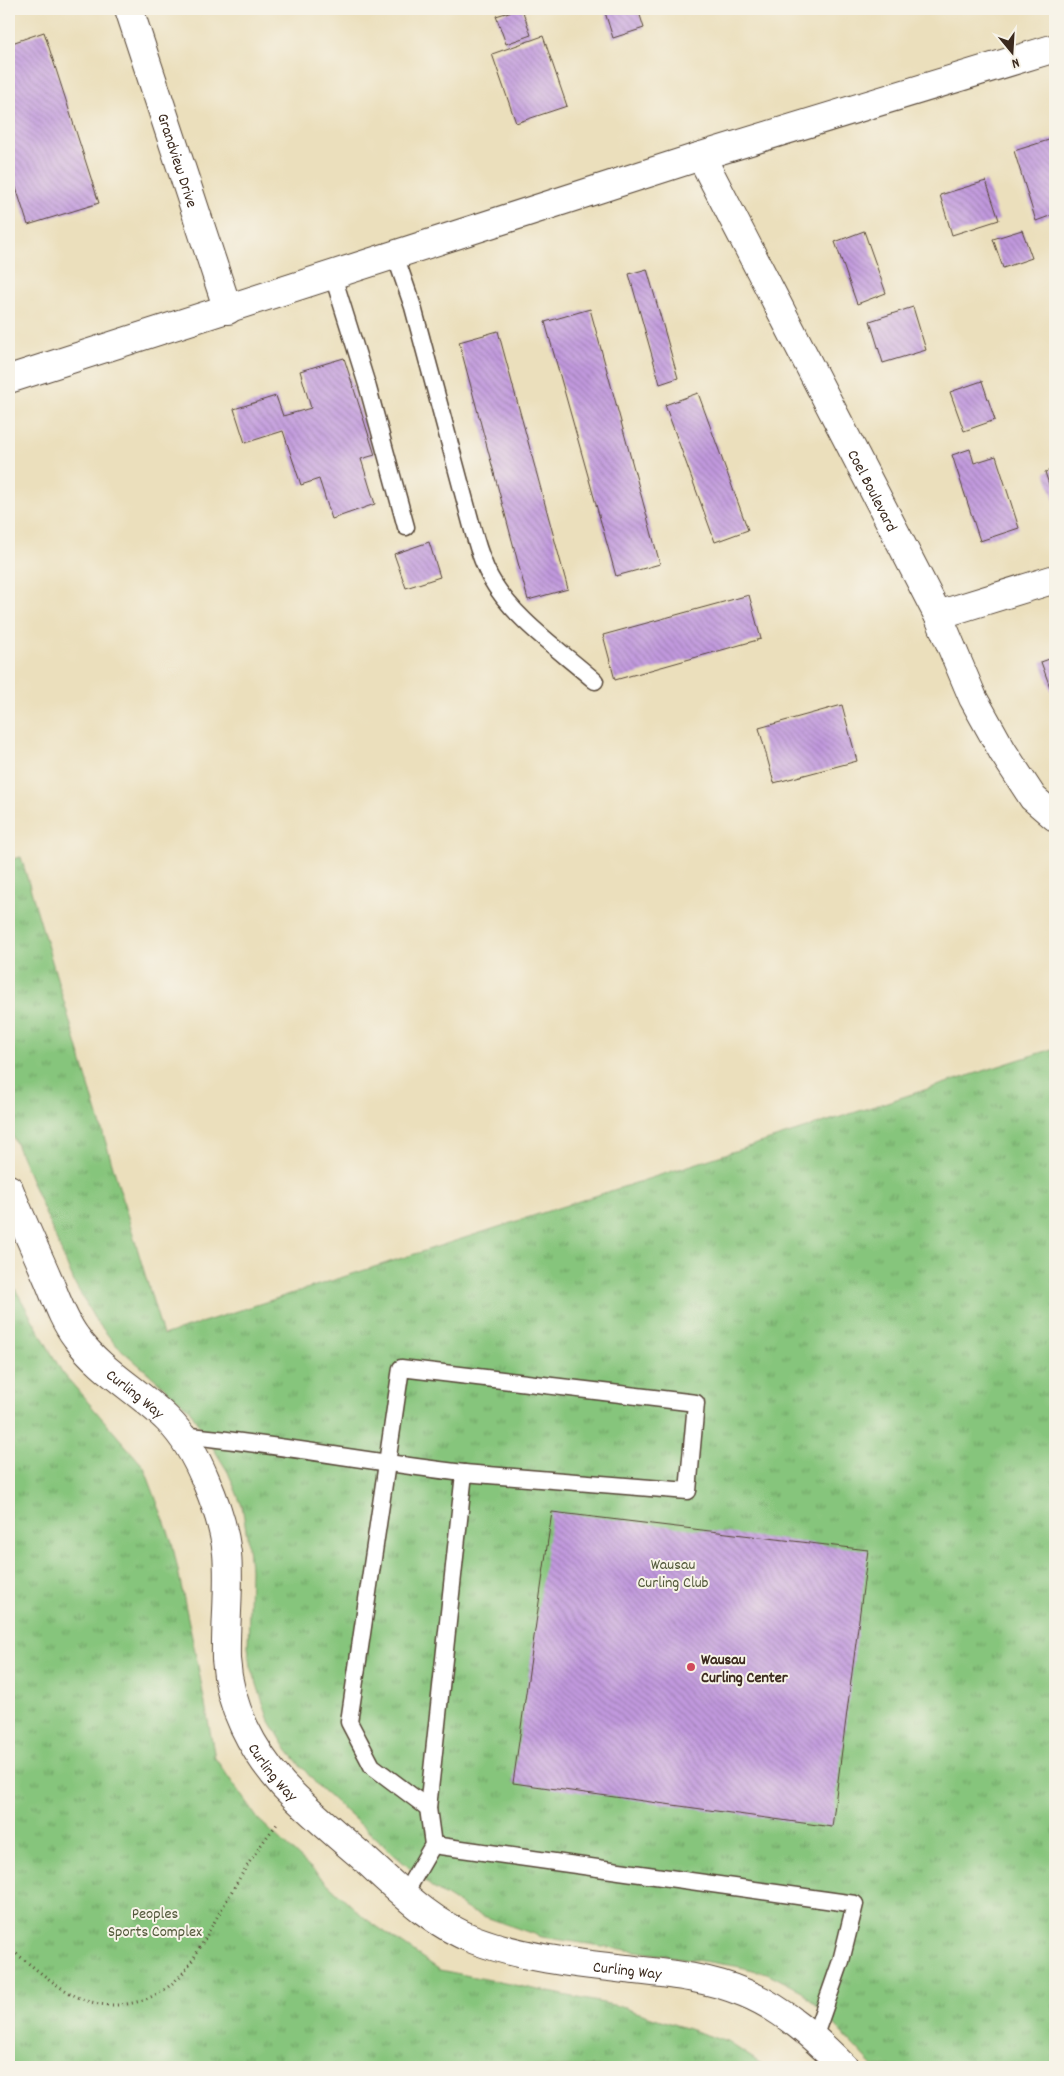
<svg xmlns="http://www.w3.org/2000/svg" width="1064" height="2076" viewBox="0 0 1064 2076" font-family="Dekko,sans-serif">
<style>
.park{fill:url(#park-tufts);stroke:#60784d}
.building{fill:url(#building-back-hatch)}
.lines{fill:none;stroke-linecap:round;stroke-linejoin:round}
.lane-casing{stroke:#554536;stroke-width:19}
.street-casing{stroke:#554536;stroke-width:30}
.path{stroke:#554536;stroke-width:3;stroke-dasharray:1 4;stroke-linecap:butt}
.lane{stroke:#fff;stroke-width:16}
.street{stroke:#fff;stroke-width:28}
.poi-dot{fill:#d1495b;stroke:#f7f3e8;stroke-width:2}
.labels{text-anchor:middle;stroke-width:4;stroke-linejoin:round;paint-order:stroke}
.street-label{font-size:16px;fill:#3b2a1e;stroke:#f7f3e8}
.park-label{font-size:16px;fill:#52583a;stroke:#f7f3e8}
.poi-label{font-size:16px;font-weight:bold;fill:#3b2a1e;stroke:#f7f3e8;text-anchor:start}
</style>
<defs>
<pattern id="park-tufts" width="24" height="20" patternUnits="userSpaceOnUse" patternTransform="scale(1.25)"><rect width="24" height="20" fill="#86c57c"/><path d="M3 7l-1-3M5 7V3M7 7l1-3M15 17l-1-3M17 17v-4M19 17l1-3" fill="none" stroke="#6fa065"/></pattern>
<pattern id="building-back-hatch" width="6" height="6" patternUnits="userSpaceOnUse" patternTransform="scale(1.25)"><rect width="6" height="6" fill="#c199de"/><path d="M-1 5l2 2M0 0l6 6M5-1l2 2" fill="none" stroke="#9e7db3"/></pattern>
</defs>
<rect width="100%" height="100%" fill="#f7f3e8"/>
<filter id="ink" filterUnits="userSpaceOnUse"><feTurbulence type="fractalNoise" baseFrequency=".02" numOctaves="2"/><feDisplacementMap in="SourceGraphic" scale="10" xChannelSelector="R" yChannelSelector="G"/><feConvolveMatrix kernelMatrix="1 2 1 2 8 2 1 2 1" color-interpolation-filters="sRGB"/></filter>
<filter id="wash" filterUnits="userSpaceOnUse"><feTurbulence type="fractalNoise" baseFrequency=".0096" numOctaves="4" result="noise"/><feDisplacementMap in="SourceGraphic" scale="20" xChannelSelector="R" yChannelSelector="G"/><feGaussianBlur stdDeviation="1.12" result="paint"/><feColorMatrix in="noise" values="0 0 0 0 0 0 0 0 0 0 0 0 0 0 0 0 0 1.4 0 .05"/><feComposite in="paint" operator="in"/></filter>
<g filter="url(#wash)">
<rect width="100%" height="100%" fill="#ebdfbc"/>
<!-- park -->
<g class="park">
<polygon points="21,857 163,1335 1055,1048 1055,2067 874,2067 802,1991 767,1973 735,1966 542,1937 472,1912 433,1888 392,1853 319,1787 288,1751 268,1718 251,1666 248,1647 250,1569 247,1536 242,1506 228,1472 189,1409 115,1344 94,1318 74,1282 9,1127 9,860"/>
<polygon points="9,1278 62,1372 144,1467 172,1542 198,1666 215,1758 258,1819 366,1919 440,1970 618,2006 728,2042 766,2067 9,2067"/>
</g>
<g id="blocks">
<!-- building -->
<g class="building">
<polygon points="519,9 522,9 531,35 506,44 496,16"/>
<polygon points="604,9 638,9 644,28 613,38"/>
<polygon points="44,32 99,203 28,225 9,166 9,44"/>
<polygon points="543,36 567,106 516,123 492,54"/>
<polygon points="1055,138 1055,214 1036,221 1014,151"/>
<polygon points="986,181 999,220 952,235 940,195"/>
<polygon points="1022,230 1032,258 1003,268 993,239"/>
<polygon points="864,231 886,293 857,304 835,242"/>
<polygon points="647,269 678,378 660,384 629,274"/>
<polygon points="913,307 926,350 883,363 870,321"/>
<polygon points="590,309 660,564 616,576 545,322"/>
<polygon points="498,331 568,589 528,600 459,342"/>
<polygon points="344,358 375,455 361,459 375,504 332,519 319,479 301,485 283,431 245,443 234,409 276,396 283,416 311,408 300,371"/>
<polygon points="982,381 995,420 964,431 950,392"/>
<polygon points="698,393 748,530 715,542 665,405"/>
<polygon points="970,449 974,463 996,456 1019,528 980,541 952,455"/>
<polygon points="1055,469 1055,503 1045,472"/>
<polygon points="429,542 440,577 406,588 394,554"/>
<polygon points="749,595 761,639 615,680 603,635"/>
<polygon points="1055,657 1055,701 1041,662"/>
<polygon points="842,705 857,761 774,783 759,728"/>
<polygon points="552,1512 868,1550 832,1827 513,1783"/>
</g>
</g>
</g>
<g filter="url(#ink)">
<use href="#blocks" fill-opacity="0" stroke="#554536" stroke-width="1"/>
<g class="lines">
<defs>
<g id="lane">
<path d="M395 255 413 307 474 534C478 548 483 564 490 577 513 619 560 650 595 681"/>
<polyline points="333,276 368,388 406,527"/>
<path d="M181 1435C276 1444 370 1462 464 1473L428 1808 433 1845 404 1895"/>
<polyline points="428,1808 372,1766 349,1722 401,1368 696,1403 688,1491 464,1473"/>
<polyline points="433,1845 855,1904 841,1961 814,2038"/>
</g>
<g id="street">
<path id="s1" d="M129 9 228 310"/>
<path id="s2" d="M701 156 938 615 973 698 1003 752 1033 798 1055 817"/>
<polyline points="9,379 701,156 1055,48"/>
<polyline points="938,615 1055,579"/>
<path id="s3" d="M9 1189C21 1219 35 1249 48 1279 56 1298 63 1320 76 1337 100 1371 139 1391 168 1420 185 1437 197 1459 206 1481 216 1504 224 1528 227 1553 230 1588 225 1624 226 1659 229 1706 252 1750 283 1785 306 1809 332 1831 358 1853 394 1885 429 1923 475 1940 526 1959 582 1964 635 1970 672 1974 710 1978 745 1993 784 2009 815 2038 844 2067"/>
</g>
</defs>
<!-- lane casing -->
<use href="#lane" class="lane-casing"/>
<!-- street casing -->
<use href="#street" class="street-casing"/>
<!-- path -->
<path class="path" d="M9 1948C32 1965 60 1992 88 2001 117 2011 154 2002 176 1980 190 1967 199 1949 208 1933 230 1895 250 1856 278 1823"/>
<!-- lane -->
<use href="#lane" class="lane"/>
<!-- street -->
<use href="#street" class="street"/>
</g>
</g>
<!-- markers -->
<circle class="poi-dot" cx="691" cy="1667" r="5"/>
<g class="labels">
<!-- street labels -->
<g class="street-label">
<text dy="6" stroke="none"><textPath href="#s1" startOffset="159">Grandview Drive</textPath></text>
<text dy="6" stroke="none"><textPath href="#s2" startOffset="376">Coel Boulevard</textPath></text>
<text dy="6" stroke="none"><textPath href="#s3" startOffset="245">Curling Way</textPath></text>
<text dy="6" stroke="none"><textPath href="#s3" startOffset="665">Curling Way</textPath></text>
<text dy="6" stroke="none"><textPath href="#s3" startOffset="1085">Curling Way</textPath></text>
</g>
<!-- park labels -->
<g class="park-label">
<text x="673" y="1569">Wausau<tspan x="673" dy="18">Curling Club</tspan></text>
<text x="155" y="1918">Peoples<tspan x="155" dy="18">Sports Complex</tspan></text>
</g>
<!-- poi labels -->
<g class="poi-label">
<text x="701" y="1664">Wausau<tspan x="701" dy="18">Curling Center</tspan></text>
</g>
</g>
<!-- margin -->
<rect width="1064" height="2076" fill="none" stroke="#f7f3e8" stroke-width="30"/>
<!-- north arrow -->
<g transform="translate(1012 52) rotate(162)" stroke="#f7f3e8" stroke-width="4" paint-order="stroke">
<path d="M0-4L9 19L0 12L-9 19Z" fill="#3b2a1e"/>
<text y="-8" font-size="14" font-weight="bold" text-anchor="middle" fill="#3b2a1e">N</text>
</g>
</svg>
